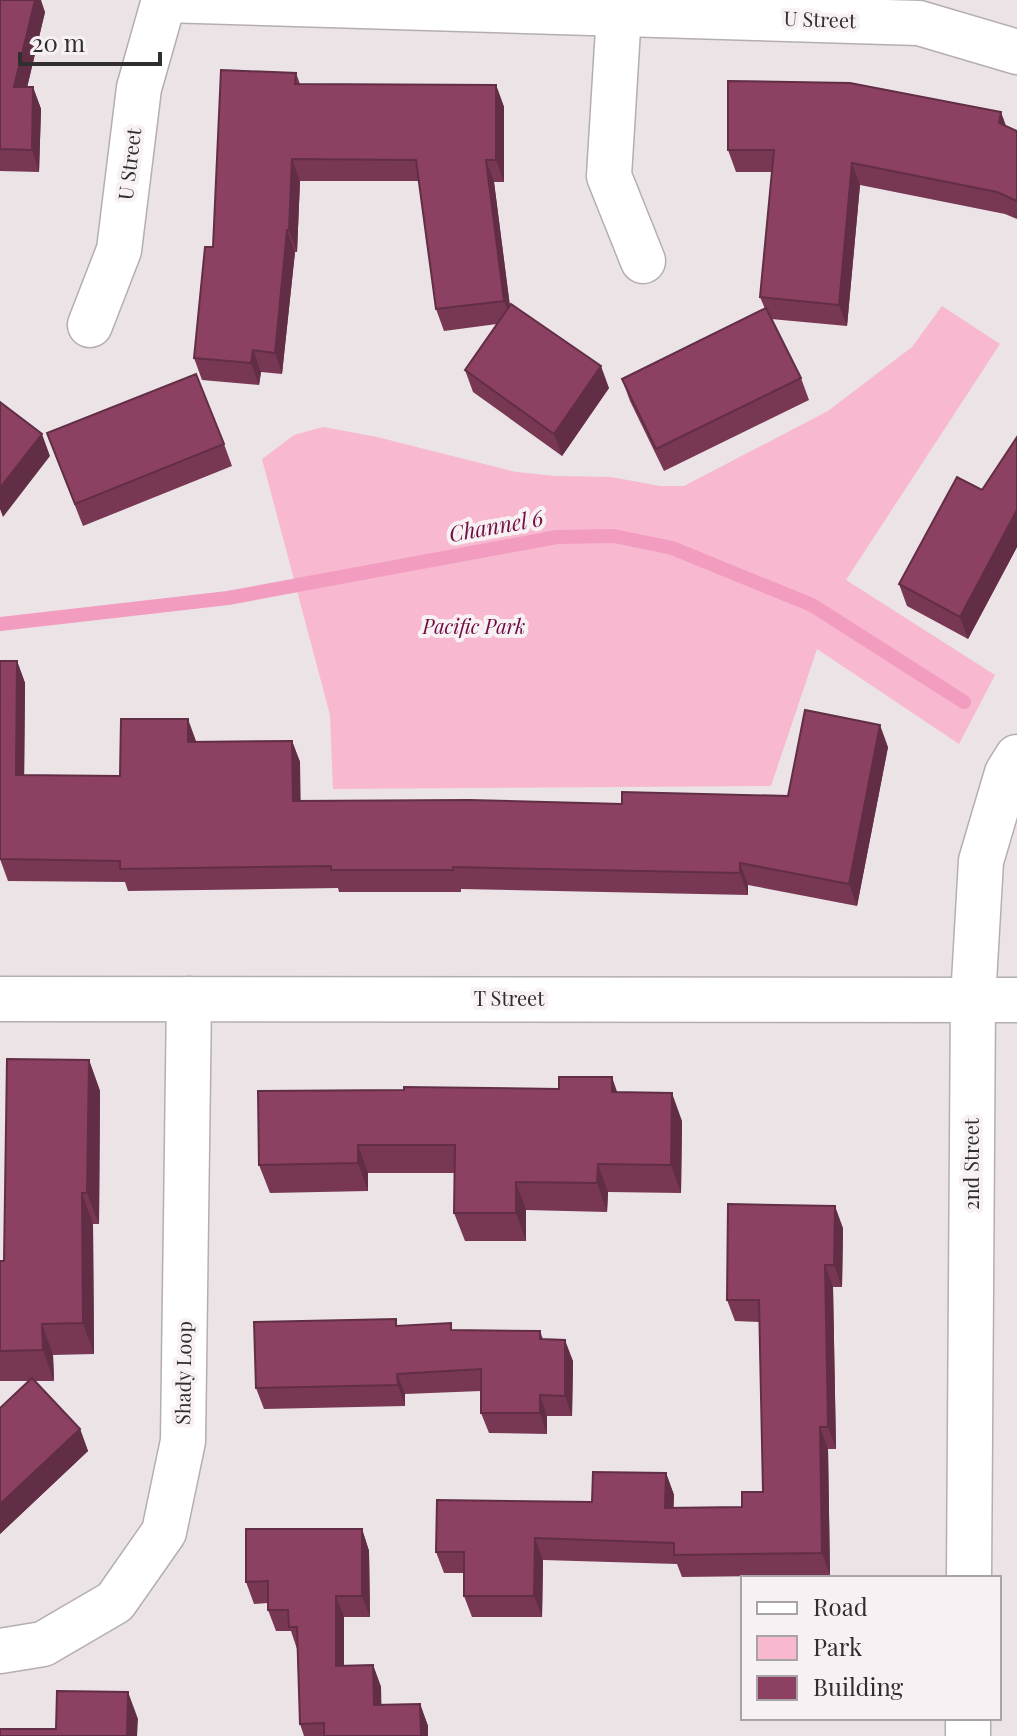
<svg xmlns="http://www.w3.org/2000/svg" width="1017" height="1736" viewBox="0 0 1017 1736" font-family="'Playfair Display',serif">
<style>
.park{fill:#f7b8d0}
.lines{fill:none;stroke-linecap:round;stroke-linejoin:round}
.stream{stroke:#f29dbf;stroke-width:14}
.minor-casing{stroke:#b5aeb0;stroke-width:47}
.minor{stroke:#fff;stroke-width:44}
.wall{fill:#783854}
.shaded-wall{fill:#622e45}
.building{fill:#8c4162;stroke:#622e45;stroke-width:2}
.labels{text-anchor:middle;stroke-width:8;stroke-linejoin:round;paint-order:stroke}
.street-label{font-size:20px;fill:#302e2f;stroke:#f8f1f3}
.park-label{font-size:20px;font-style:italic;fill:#700c43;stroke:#f8f1f3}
.water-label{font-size:22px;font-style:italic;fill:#710e44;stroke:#f8f1f3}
</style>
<rect width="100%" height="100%" fill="#ebe3e6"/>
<!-- park -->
<polygon class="park" points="942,306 1000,344 846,580 995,675 959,744 817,649 771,786 333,789 330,715 262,459 294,435 323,427 377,437 516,472 555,476 611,477 660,486 684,486 828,411 912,347"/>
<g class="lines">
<!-- stream -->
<polyline class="stream" points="0,624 228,598 557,537 614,536 672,548 812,605 964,702"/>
<defs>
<g id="minor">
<polyline points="164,0 919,23 1017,52"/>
<polyline points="619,13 609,176 643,261"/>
<polyline points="90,325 119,250 139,88 164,0"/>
<polyline points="0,999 1017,1000"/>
<polyline points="969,1578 973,999 981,861 1007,773 1017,757"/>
<polyline points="0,1651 43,1644 115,1602 164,1532 183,1441 189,999"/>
<polyline points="968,1736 968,1718"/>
</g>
</defs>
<!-- minor casing -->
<use href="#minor" class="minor-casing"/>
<!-- minor -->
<use href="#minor" class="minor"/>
</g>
<!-- wall -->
<g class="wall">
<polygon points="0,0 45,12 27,87 33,87 41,109 39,172 0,171"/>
<polygon points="296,73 300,84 496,85 504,107 504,182 494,182 510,306 609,388 562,456 473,392 465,370 497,324 444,331 436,309 419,181 300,181 297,252 295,252 282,374 261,372 259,385 202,380 194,358 213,247"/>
<polygon points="1006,126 1017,131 1017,219 1005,214 860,185 847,326 771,319 801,378 809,400 664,471 630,401 622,379 765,309 760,297 772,172 736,172 728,150"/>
<polygon points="1017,437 1017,547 968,639 907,606 899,584 982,490"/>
<polygon points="224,444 232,466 83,526 55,455"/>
<polygon points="0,661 17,661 25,683 24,775 120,776 196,742 292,741 300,762 300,801 622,804 788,796 888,747 857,906 748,885 748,895 461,889 461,892 339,892 338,888 128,891 125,882 8,881 0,859"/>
<polygon points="89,1060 100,1091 99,1224 93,1224 94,1354 53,1355 54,1381 35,1381 80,1429 88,1451 0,1534 0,1408 29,1381 0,1381 0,1282 4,1261"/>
<polygon points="618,1092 682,1121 681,1193 608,1192 607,1212 526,1210 526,1241 465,1241 454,1213 455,1173 368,1173 368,1191 270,1193 259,1165"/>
<polygon points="843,1228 842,1287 833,1287 836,1449 828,1449 830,1575 682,1577 677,1564 543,1560 542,1617 472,1617 464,1596 464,1573 444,1573 436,1552 592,1502 666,1473 674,1495 673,1507 742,1507 763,1492 759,1322 735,1321 727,1300"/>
<polygon points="399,1325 454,1330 540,1331 543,1339 573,1361 572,1416 547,1416 547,1434 489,1433 481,1413 481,1391 405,1394 405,1406 264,1409 256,1388"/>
<polygon points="362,1529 369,1551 370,1617 344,1617 344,1666 373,1665 381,1687 381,1705 420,1704 428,1726 428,1736 304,1736 300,1724 297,1649 291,1631 276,1631 268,1610 268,1603 254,1604 246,1582"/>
</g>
<!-- shaded-wall -->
<g class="shaded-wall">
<polygon points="35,0 41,0 45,12 22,109 14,87"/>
<polygon points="496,85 504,107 504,182 496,160"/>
<polygon points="33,87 41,109 39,172 32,150"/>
<polygon points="1001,112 1009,134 999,123"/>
<polygon points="292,159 300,181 297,252 289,230"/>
<polygon points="486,160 494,182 512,323 504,301"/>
<polygon points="852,163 860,185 847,326 839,305"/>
<polygon points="287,230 295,252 282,374 275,353"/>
<polygon points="253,350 261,372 259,385 251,363"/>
<polygon points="601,366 609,388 562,456 554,434"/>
<polygon points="42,434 50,456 3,517 0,509 0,488"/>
<polygon points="1017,510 1017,547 968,639 960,617"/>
<polygon points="17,661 25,683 24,796 16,775"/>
<polygon points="188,719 196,741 196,764 188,742"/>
<polygon points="880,725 888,747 857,906 849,884"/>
<polygon points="292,741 300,762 301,822 293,801"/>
<polygon points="740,863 748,885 748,895 740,873"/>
<polygon points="89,1060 100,1091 99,1224 87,1193"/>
<polygon points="612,1077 622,1106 612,1092"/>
<polygon points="672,1093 682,1121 681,1193 671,1165"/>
<polygon points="358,1145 368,1173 368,1191 358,1163"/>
<polygon points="598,1164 608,1192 607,1212 597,1183"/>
<polygon points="516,1182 526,1210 526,1241 516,1213"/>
<polygon points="82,1193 93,1224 94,1354 83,1323"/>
<polygon points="835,1206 843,1228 842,1287 834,1265"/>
<polygon points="825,1265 833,1287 836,1449 828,1427"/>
<polygon points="42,1324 53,1355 54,1381 43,1350"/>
<polygon points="565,1340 573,1361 572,1416 565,1396"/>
<polygon points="397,1374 405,1394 405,1406 398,1385"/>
<polygon points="540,1395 547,1416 547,1434 540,1413"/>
<polygon points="820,1427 828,1449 830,1575 822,1553"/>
<polygon points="80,1429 88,1451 0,1534 0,1504"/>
<polygon points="666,1473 674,1495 673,1529 665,1508"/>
<polygon points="362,1529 369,1551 370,1617 362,1596"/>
<polygon points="535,1538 543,1560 542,1617 534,1596"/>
<polygon points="336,1596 344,1617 344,1688 336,1666"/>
<polygon points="373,1665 381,1687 382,1727 374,1705"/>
<polygon points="128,1692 138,1719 137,1736 127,1736"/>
<polygon points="420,1704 428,1726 428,1736 421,1736"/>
</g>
<!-- building -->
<g class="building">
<polygon points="0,0 35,0 14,87 33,87 32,150 0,149"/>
<polygon points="221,70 296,73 295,84 496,85 496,160 486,160 504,301 436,309 416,160 292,159 289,230 287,230 275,353 253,350 251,363 194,358 205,247 213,247"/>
<polygon points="728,81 850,83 1001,112 999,123 1017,131 1017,201 997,192 852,163 839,305 760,297 774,150 728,150"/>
<polygon points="511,304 601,366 554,434 465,370"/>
<polygon points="766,308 801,378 656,449 622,379"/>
<polygon points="196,374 224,444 75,504 47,433"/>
<polygon points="0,402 42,434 0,488"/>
<polygon points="1017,437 1017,510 960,617 899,584 957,477 982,490"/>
<polygon points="0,661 17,661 16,775 120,776 121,719 188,719 188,742 292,741 293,801 469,800 622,804 622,792 788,796 805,710 880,725 849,884 740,863 740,873 453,867 453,870 331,870 331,866 120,869 120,861 0,859"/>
<polygon points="7,1059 89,1060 87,1193 82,1193 83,1323 42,1324 43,1350 0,1351 0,1261 4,1261"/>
<polygon points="559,1077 612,1077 612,1092 672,1093 671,1165 598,1164 597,1183 516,1182 516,1213 454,1213 455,1145 358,1145 358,1163 259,1165 258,1091 404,1090 404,1087 559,1089"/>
<polygon points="728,1204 835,1206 834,1265 825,1265 828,1427 820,1427 822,1553 674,1555 674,1543 535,1538 534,1596 464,1596 464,1552 436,1552 437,1500 592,1502 593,1472 666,1473 665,1508 742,1507 742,1492 763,1492 759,1300 727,1300"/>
<polygon points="396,1319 396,1326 451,1323 451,1330 540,1331 540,1339 565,1340 565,1396 540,1395 540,1413 481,1413 481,1369 397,1374 398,1385 256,1388 254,1322"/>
<polygon points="32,1378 80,1429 0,1504 0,1408"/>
<polygon points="246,1529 362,1529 362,1596 336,1596 336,1666 373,1665 374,1705 420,1704 421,1736 324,1736 324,1723 300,1724 297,1627 289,1627 288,1610 268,1610 268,1581 246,1582"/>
<polygon points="57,1691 128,1692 127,1736 0,1736 0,1729 56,1729"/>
</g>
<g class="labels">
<!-- street labels -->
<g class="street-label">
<text transform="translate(820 20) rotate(2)" y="7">U Street</text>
<text transform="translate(130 164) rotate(-83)" y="7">U Street</text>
<text x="509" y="1006">T Street</text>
<text transform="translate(972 1164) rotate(-90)" y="7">2nd Street</text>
<text transform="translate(184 1373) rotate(-89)" y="7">Shady Loop</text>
</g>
<!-- park labels -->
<g class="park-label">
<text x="474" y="634">Pacific Park</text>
</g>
<!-- water labels -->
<g class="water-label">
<text transform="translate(496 526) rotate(-10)" y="8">Channel 6</text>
</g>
</g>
<!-- legend -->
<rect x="741" y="1576" width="260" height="144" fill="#f8f1f3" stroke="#a8a3a5" stroke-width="2"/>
<rect x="757" y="1602" width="40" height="12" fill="#ffffff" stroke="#a8a3a5" stroke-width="2"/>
<text x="813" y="1616" font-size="24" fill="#302e2f">Road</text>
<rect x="757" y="1636" width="40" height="24" fill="#f7b8d0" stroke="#a8a3a5" stroke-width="2"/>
<text x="813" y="1656" font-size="24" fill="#302e2f">Park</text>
<rect x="757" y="1676" width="40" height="24" fill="#8c4162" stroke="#a8a3a5" stroke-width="2"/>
<text x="813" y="1696" font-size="24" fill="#302e2f">Building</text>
<!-- scale -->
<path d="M20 52v12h140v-12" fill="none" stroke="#302e2f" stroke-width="4"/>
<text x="32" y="52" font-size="24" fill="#302e2f" stroke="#f8f1f3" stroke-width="6" paint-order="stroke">20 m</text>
</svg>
